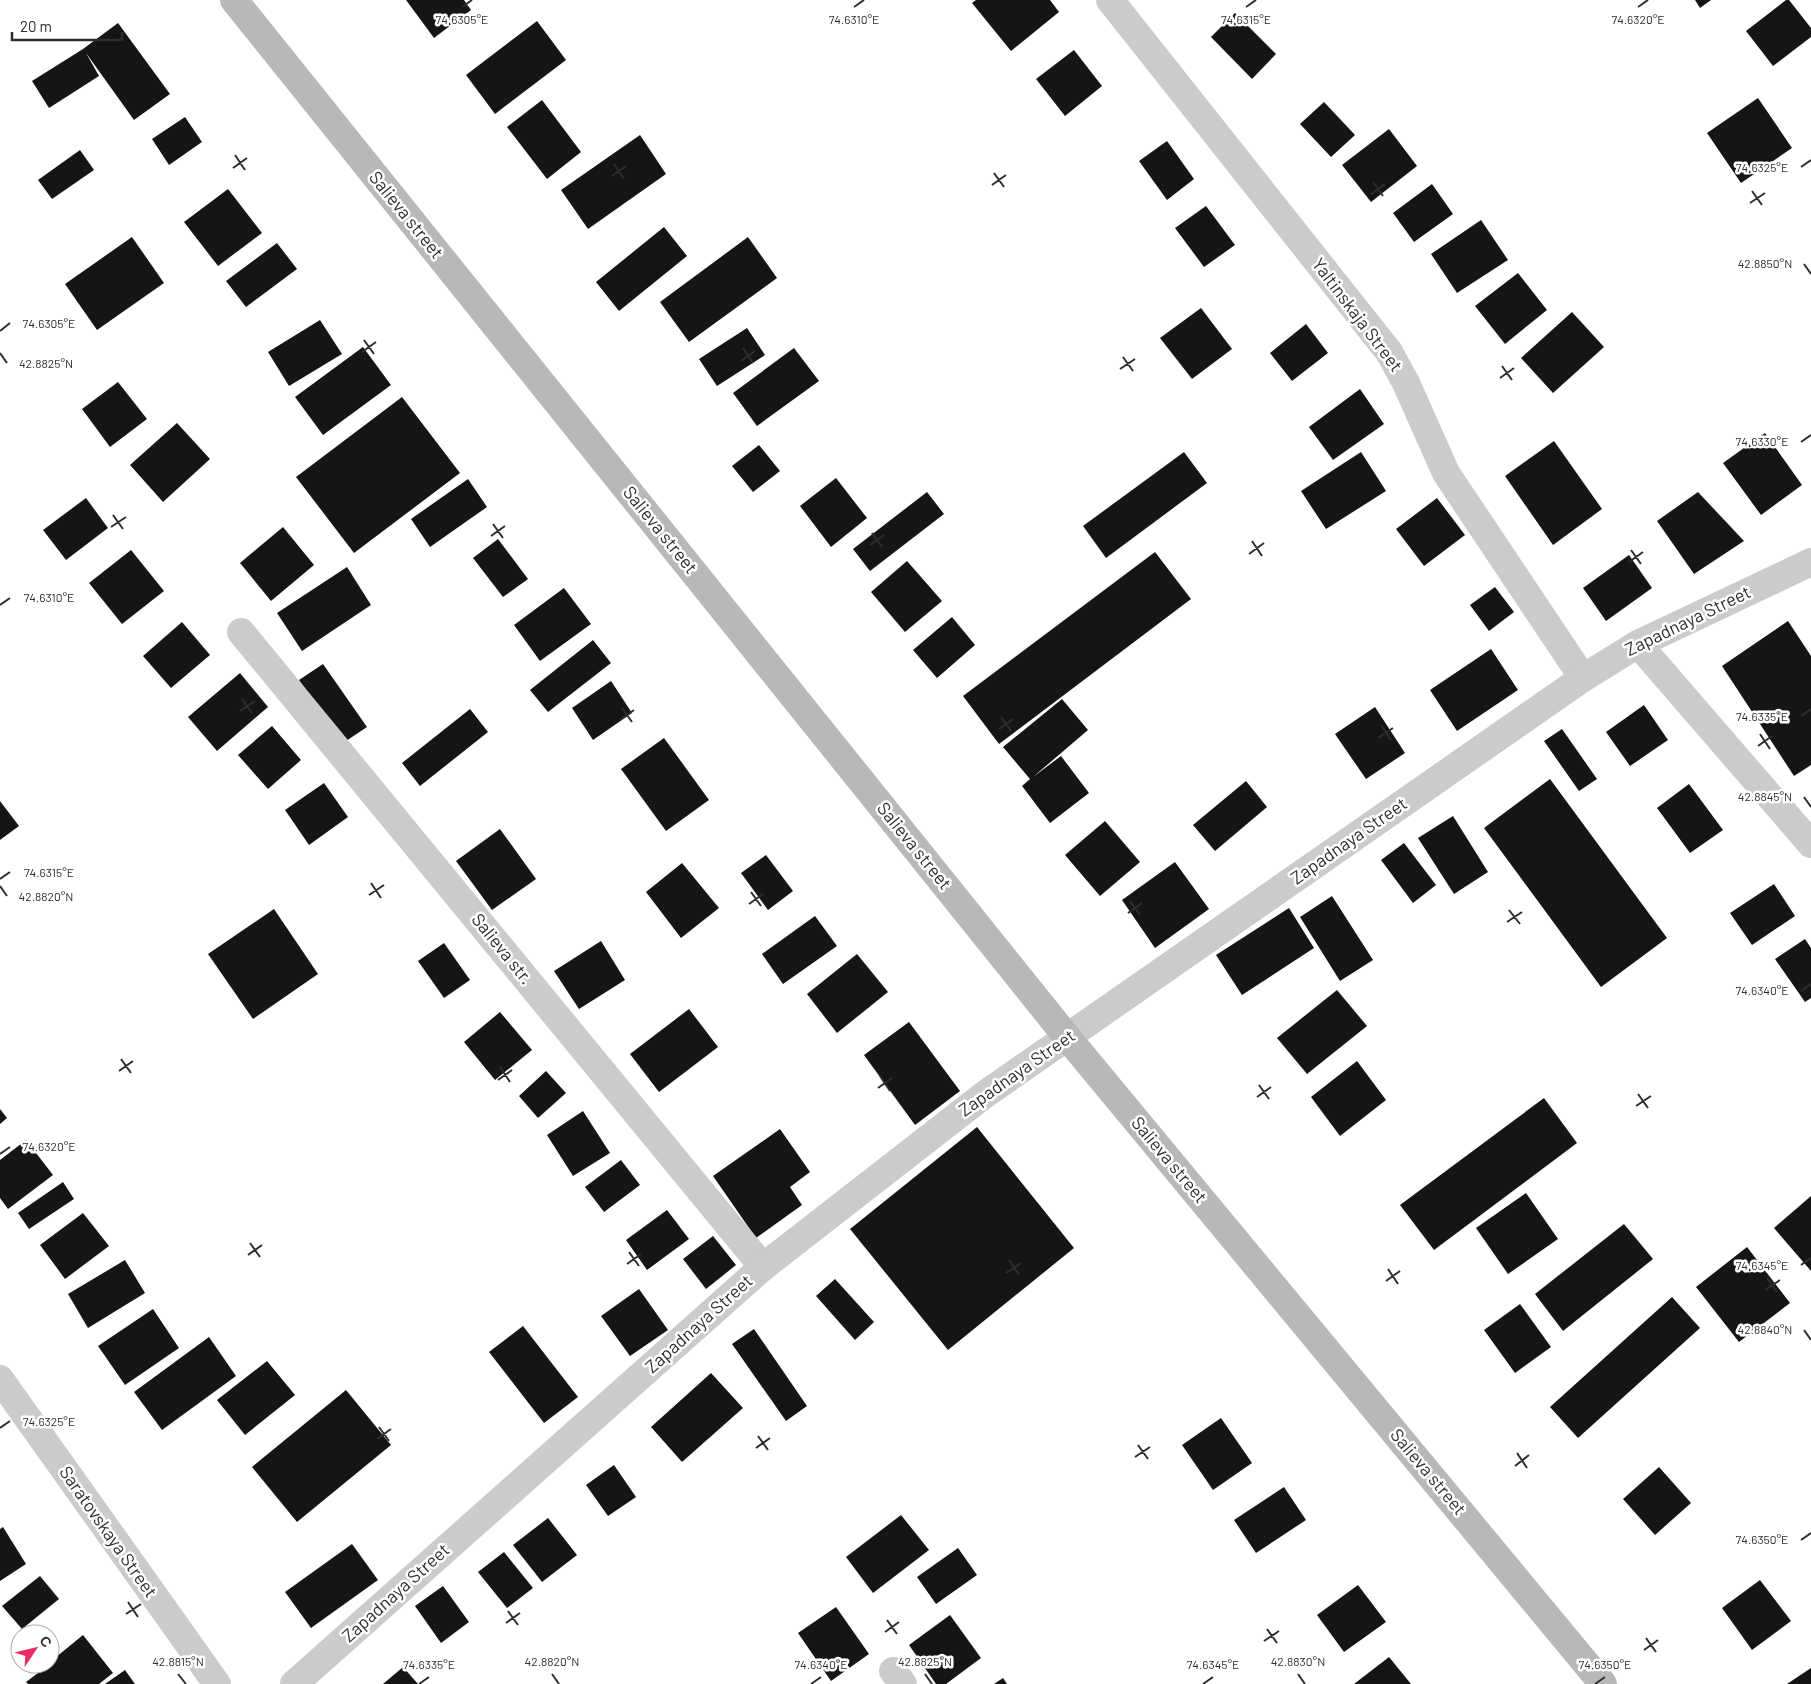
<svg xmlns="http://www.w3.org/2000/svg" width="1811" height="1684" viewBox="0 0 1811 1684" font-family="Barlow,sans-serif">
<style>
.building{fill:#151515}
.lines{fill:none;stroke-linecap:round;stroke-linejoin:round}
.minor{stroke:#cbcbcb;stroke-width:28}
.secondary{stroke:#b8b8b8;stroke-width:28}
.ticks{fill:none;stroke:#2e2e2e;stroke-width:2}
.labels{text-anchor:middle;stroke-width:5;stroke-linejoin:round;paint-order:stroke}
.street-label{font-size:18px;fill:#2e2e2e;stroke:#fff}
.ticks-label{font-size:12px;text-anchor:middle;fill:#2e2e2e;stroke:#fff;stroke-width:5;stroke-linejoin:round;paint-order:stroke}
</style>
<rect width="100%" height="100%" fill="#fff"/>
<!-- building -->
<g class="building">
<polygon points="406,0 464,0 471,10 434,38"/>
<polygon points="976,0 1050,0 1059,12 1011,51 972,3"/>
<polygon points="1695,0 1711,0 1700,8"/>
<polygon points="1786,0 1789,0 1811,28 1811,37 1773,66 1746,31"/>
<polygon points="1235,13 1276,54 1252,79 1211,37"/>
<polygon points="537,21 566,60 495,114 466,75"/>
<polygon points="118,23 170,94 134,120 86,53 99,76 49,108 32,81 83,49"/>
<polygon points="1074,50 1102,86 1065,116 1036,79"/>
<polygon points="1758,98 1792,148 1741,183 1707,133"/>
<polygon points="542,100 581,152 547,179 507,127"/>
<polygon points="1324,102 1355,135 1331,157 1300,124"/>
<polygon points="185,117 202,142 169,165 152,139"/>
<polygon points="1389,129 1417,166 1371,202 1342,165"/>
<polygon points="640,135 666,174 588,229 561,190"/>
<polygon points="1167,141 1194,179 1167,200 1139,161"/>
<polygon points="80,150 94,170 52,199 38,180"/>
<polygon points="1432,184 1453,214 1414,242 1393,213"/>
<polygon points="228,189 262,233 218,266 184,222"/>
<polygon points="1206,206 1235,245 1204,267 1175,228"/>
<polygon points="1481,220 1508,260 1457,293 1431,254"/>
<polygon points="664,227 687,256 619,311 596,282"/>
<polygon points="132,237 164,283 97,330 65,284"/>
<polygon points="748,237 777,278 689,342 660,302"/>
<polygon points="277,243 297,269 246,307 226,281"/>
<polygon points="1518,273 1547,310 1505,344 1475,306"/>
<polygon points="1201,308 1232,349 1192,379 1160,338"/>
<polygon points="1572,312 1604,347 1553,393 1521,358"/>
<polygon points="320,320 342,354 289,386 268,352"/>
<polygon points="1306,324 1328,353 1292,381 1270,353"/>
<polygon points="747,328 765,355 717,386 699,359"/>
<polygon points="363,347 391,385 323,435 295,397"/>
<polygon points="794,348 819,381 757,426 733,393"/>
<polygon points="118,382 147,419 110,447 82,409"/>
<polygon points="1360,389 1384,424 1333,460 1309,427"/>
<polygon points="402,397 460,473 354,553 296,477"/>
<polygon points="177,423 210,459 163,502 130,465"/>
<polygon points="1765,433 1802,485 1761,515 1723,463"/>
<polygon points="1554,441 1602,509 1553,545 1505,476"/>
<polygon points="759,445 780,471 753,492 732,466"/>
<polygon points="1184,452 1207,483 1106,558 1083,526"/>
<polygon points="1361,452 1386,491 1326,529 1301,491"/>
<polygon points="836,478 867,518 831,547 800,506"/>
<polygon points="468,479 487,507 430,547 411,519"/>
<polygon points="927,492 944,514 870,571 853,549"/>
<polygon points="1698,492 1744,541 1694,574 1657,521"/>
<polygon points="86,498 108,528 66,560 43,530"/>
<polygon points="1437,498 1465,535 1424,566 1396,529"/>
<polygon points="283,527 314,565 271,601 240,563"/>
<polygon points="498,539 528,579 503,597 473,558"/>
<polygon points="131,550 164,591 122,624 89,583"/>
<polygon points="1155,552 1191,599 999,744 963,696"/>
<polygon points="1629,555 1652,588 1606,621 1583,588"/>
<polygon points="907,561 942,601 905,632 871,592"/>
<polygon points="347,567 371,605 302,651 277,613"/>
<polygon points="1495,587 1514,612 1489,631 1470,605"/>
<polygon points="564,588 591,624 540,661 514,625"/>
<polygon points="952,617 975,645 937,678 913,650"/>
<polygon points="1788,621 1811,656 1811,765 1794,776 1722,666"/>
<polygon points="182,622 210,655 171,688 143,656"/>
<polygon points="593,640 611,663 548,712 530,690"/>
<polygon points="1491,649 1518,690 1457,731 1430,690"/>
<polygon points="323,664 367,727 343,743 299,680"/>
<polygon points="240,673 268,707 217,751 188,717"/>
<polygon points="611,681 632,713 593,740 572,708"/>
<polygon points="1062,699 1088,730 1033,777 1061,756 1089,793 1050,823 1022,786 1030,779 1003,747"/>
<polygon points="1644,705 1668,740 1630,766 1606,732"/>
<polygon points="1375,707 1405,753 1366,779 1335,734"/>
<polygon points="470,709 488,732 420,786 402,763"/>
<polygon points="272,726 301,760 268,789 238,755"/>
<polygon points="1562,729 1597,779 1579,791 1544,741"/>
<polygon points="664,738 709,800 666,831 621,769"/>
<polygon points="1550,779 1667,938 1601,987 1484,828"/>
<polygon points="1246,781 1267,807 1215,851 1193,825"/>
<polygon points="324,783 348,817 309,845 285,810"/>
<polygon points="1689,784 1723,830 1690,853 1657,808"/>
<polygon points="0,801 19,826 0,840"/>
<polygon points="1453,816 1488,872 1454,894 1418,838"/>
<polygon points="1105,821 1140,862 1100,896 1065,855"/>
<polygon points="500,829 536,879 492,910 456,861"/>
<polygon points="1404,843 1436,885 1413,903 1381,860"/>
<polygon points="766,855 793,891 768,910 741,873"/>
<polygon points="1175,862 1209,909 1155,948 1122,900"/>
<polygon points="682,863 719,908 681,938 646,892"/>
<polygon points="1774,884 1795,916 1752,945 1730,913"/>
<polygon points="1332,896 1373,960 1340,981 1300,917"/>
<polygon points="1289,908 1314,948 1242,995 1216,955"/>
<polygon points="274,909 318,974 253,1019 208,954"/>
<polygon points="815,916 837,946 783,984 762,954"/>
<polygon points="1805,939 1811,948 1811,998 1805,1002 1775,959"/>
<polygon points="601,941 625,980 579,1009 554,971"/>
<polygon points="444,943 470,980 444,998 418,961"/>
<polygon points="857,954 888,992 837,1033 807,994"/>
<polygon points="1337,990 1367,1026 1307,1074 1277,1038"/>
<polygon points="689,1009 718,1047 659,1092 630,1054"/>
<polygon points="500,1012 532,1050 495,1080 464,1042"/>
<polygon points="909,1022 960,1091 915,1125 864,1055"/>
<polygon points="1357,1061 1386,1100 1340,1136 1311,1097"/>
<polygon points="546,1071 566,1093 538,1118 519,1096"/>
<polygon points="1544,1098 1577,1143 1434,1250 1400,1205"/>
<polygon points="0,1109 7,1118 0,1124"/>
<polygon points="583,1111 610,1153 573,1176 547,1135"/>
<polygon points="977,1127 1074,1248 948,1350 850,1229"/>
<polygon points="780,1129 810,1172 790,1187 802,1205 756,1238 713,1176"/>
<polygon points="26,1140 53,1175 8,1209 0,1198 0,1160"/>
<polygon points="621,1160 640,1185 604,1212 585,1187"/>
<polygon points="63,1182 74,1199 29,1229 18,1213"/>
<polygon points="1526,1193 1558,1239 1508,1274 1476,1228"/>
<polygon points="1811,1196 1811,1271 1774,1228"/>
<polygon points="667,1210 689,1239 647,1270 626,1240"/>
<polygon points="83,1213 109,1246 65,1279 40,1245"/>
<polygon points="1624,1224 1653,1259 1563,1331 1535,1294"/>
<polygon points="713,1236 736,1265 706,1289 683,1259"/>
<polygon points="1747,1247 1790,1303 1739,1342 1696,1287"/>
<polygon points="125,1260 145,1293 88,1328 68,1294"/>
<polygon points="835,1279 874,1322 855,1340 816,1296"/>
<polygon points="639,1289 668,1330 630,1356 601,1316"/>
<polygon points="1672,1297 1700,1328 1578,1438 1550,1407"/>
<polygon points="1520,1304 1551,1347 1515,1373 1484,1330"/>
<polygon points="153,1309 179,1348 125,1385 98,1346"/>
<polygon points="523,1326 578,1397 544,1423 489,1352"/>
<polygon points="754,1329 807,1406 786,1421 732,1344"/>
<polygon points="209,1337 236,1376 162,1430 134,1392"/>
<polygon points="267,1361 295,1395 245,1435 217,1400"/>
<polygon points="711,1373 743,1408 682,1462 651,1427"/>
<polygon points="346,1390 391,1445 297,1522 252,1467"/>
<polygon points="1221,1418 1252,1463 1213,1490 1182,1445"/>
<polygon points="614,1465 636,1497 608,1516 586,1485"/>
<polygon points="1659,1467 1691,1503 1655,1535 1623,1499"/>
<polygon points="1284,1487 1306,1520 1256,1553 1234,1520"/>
<polygon points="901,1515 929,1550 873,1593 846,1557"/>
<polygon points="548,1518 577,1555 542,1582 513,1545"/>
<polygon points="3,1527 26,1564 0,1581 0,1529"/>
<polygon points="352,1544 378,1580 311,1628 285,1592"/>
<polygon points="958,1548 977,1575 936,1604 917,1577"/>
<polygon points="504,1552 533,1588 507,1608 478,1572"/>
<polygon points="40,1576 59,1599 22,1629 2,1606"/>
<polygon points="1760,1580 1791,1621 1752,1650 1722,1608"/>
<polygon points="1358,1585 1386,1622 1344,1652 1317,1615"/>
<polygon points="443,1586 469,1622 441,1643 415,1606"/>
<polygon points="836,1607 869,1654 831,1681 798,1633"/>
<polygon points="950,1615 981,1658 946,1684 936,1684 909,1645"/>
<polygon points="83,1635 113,1673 99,1684 28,1684 26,1682 50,1664 50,1662"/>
<polygon points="1389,1657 1411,1684 1354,1684"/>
<polygon points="403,1667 418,1684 383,1684"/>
<polygon points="1811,1668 1811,1684 1787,1684"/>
<polygon points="125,1670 135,1684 105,1684"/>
<polygon points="1003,1678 1007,1684 994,1684"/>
</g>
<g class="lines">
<!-- minor -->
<g class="minor">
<polyline points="1110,0 1389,352 1406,383 1446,473 1583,678"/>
<polyline points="241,632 763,1267"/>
<polyline points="1638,644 1811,844"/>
<polyline points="0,1379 217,1684"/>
<polyline points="893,1671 903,1684"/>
<polyline points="294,1684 763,1267 984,1095 1583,678 1638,644 1811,562"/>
</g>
<!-- secondary -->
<polyline class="secondary" points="234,0 1067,1037 1603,1684"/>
</g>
<!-- ticks -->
<path class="ticks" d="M462 7 472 0M854 7 864 0M1246 7 1256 0M1638 7 1648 0M235 155 245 170M614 164 624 179M1801 167 1811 160M233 168 247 158M994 173 1004 187M612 176 626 166M1373 182 1383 196M992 185 1006 175M1752 191 1762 205M1371 194 1385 184M1750 203 1765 193M1804 264 1811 274M0 331 10 323M364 340 374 354M743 348 753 363M362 352 376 342M0 353 7 363M1123 357 1133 371M741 361 755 351M1502 366 1512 380M1120 369 1135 359M1500 378 1514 368M1801 442 1811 435M113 515 123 529M493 524 503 538M111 527 126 517M872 533 882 547M491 536 505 526M1252 541 1262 556M870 545 884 535M1631 550 1641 564M1249 554 1264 543M1629 562 1643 552M0 605 10 598M242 699 252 713M622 708 632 722M240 711 255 701M1801 716 1811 709M1001 717 1011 731M620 720 634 710M1381 725 1391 740M999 729 1013 719M1760 734 1770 749M1378 738 1393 728M1758 746 1772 736M1804 797 1811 807M0 879 10 872M371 883 381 898M0 886 7 896M751 892 761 906M369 895 384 885M1130 901 1140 915M749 904 763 894M1509 910 1520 924M1128 913 1142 903M1507 922 1522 912M1801 991 1811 984M121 1059 131 1073M500 1067 510 1082M119 1071 133 1061M880 1076 890 1091M498 1080 512 1070M1259 1085 1269 1099M878 1088 892 1078M1638 1094 1648 1108M1257 1097 1271 1087M1636 1106 1651 1096M0 1154 10 1147M250 1243 260 1257M629 1252 639 1266M248 1255 262 1245M1009 1260 1019 1275M627 1264 641 1254M1801 1265 1811 1258M1388 1269 1398 1284M1006 1273 1021 1263M1767 1278 1777 1292M1386 1281 1400 1271M1765 1290 1780 1280M1804 1330 1811 1340M379 1427 389 1441M0 1428 10 1421M758 1436 768 1450M377 1439 391 1429M1138 1445 1148 1459M756 1448 770 1438M1517 1453 1527 1468M1135 1457 1150 1447M1515 1466 1529 1455M1801 1540 1811 1533M128 1602 138 1617M508 1611 518 1625M126 1614 141 1604M887 1620 897 1634M506 1623 520 1613M1267 1629 1277 1643M885 1632 899 1622M1646 1638 1656 1652M1264 1641 1279 1631M1644 1650 1658 1640M178 1674 186 1684M552 1674 559 1684M925 1674 932 1684M1298 1674 1305 1684M419 1684 429 1677M811 1684 821 1677M1203 1684 1213 1677M1595 1684 1605 1677"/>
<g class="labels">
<!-- street labels -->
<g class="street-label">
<text transform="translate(406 215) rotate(51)" y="6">Salieva street</text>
<text transform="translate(1357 315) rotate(53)" y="6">Yaltinskaja Street</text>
<text transform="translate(660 530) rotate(51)" y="6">Salieva street</text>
<text transform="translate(1688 621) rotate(-26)" y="6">Zapadnaya Street</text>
<text transform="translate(1349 841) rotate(-35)" y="6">Zapadnaya Street</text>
<text transform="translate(914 846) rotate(51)" y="6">Salieva street</text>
<text transform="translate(502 949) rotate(51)" y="6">Salieva str.</text>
<text transform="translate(1017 1073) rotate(-35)" y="6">Zapadnaya Street</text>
<text transform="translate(1169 1160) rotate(50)" y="6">Salieva street</text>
<text transform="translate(699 1324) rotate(-42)" y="6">Zapadnaya Street</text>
<text transform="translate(1428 1472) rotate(50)" y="6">Salieva street</text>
<text transform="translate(108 1532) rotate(55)" y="6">Saratovskaya Street</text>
<text transform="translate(396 1593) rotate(-42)" y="6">Zapadnaya Street</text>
</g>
</g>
<g class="ticks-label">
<text x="1246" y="24">74.6315°E</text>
<text x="462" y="24">74.6305°E</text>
<text x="854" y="24">74.6310°E</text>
<text x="1638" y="24">74.6320°E</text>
<text x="1762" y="172">74.6325°E</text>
<text x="1765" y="268">42.8850°N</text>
<text x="49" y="328">74.6305°E</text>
<text x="46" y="368">42.8825°N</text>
<text x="1762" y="446">74.6330°E</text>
<text x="49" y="602">74.6310°E</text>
<text x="1762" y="721">74.6335°E</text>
<text x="1765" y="801">42.8845°N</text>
<text x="49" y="877">74.6315°E</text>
<text x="46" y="901">42.8820°N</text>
<text x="1762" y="995">74.6340°E</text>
<text x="49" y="1151">74.6320°E</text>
<text x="1762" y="1270">74.6345°E</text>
<text x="1765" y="1334">42.8840°N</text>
<text x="49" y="1426">74.6325°E</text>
<text x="1762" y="1544">74.6350°E</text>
<text x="178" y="1666">42.8815°N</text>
<text x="552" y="1666">42.8820°N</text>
<text x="925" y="1666">42.8825°N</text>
<text x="1298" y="1666">42.8830°N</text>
<text x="429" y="1669">74.6335°E</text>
<text x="821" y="1669">74.6340°E</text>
<text x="1213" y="1669">74.6345°E</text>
<text x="1605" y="1669">74.6350°E</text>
</g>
<!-- north arrow -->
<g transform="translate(35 1649) rotate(55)"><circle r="24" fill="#ffffff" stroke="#ababab"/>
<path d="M0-4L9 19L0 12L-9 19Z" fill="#e82c66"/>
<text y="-8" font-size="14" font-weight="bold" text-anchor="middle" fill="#2e2e2e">С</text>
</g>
<!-- scale -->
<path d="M12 32v8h110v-8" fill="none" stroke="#2e2e2e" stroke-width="2.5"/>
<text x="20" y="32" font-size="15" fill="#2e2e2e" stroke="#ffffff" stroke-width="4" paint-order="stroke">20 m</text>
</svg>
